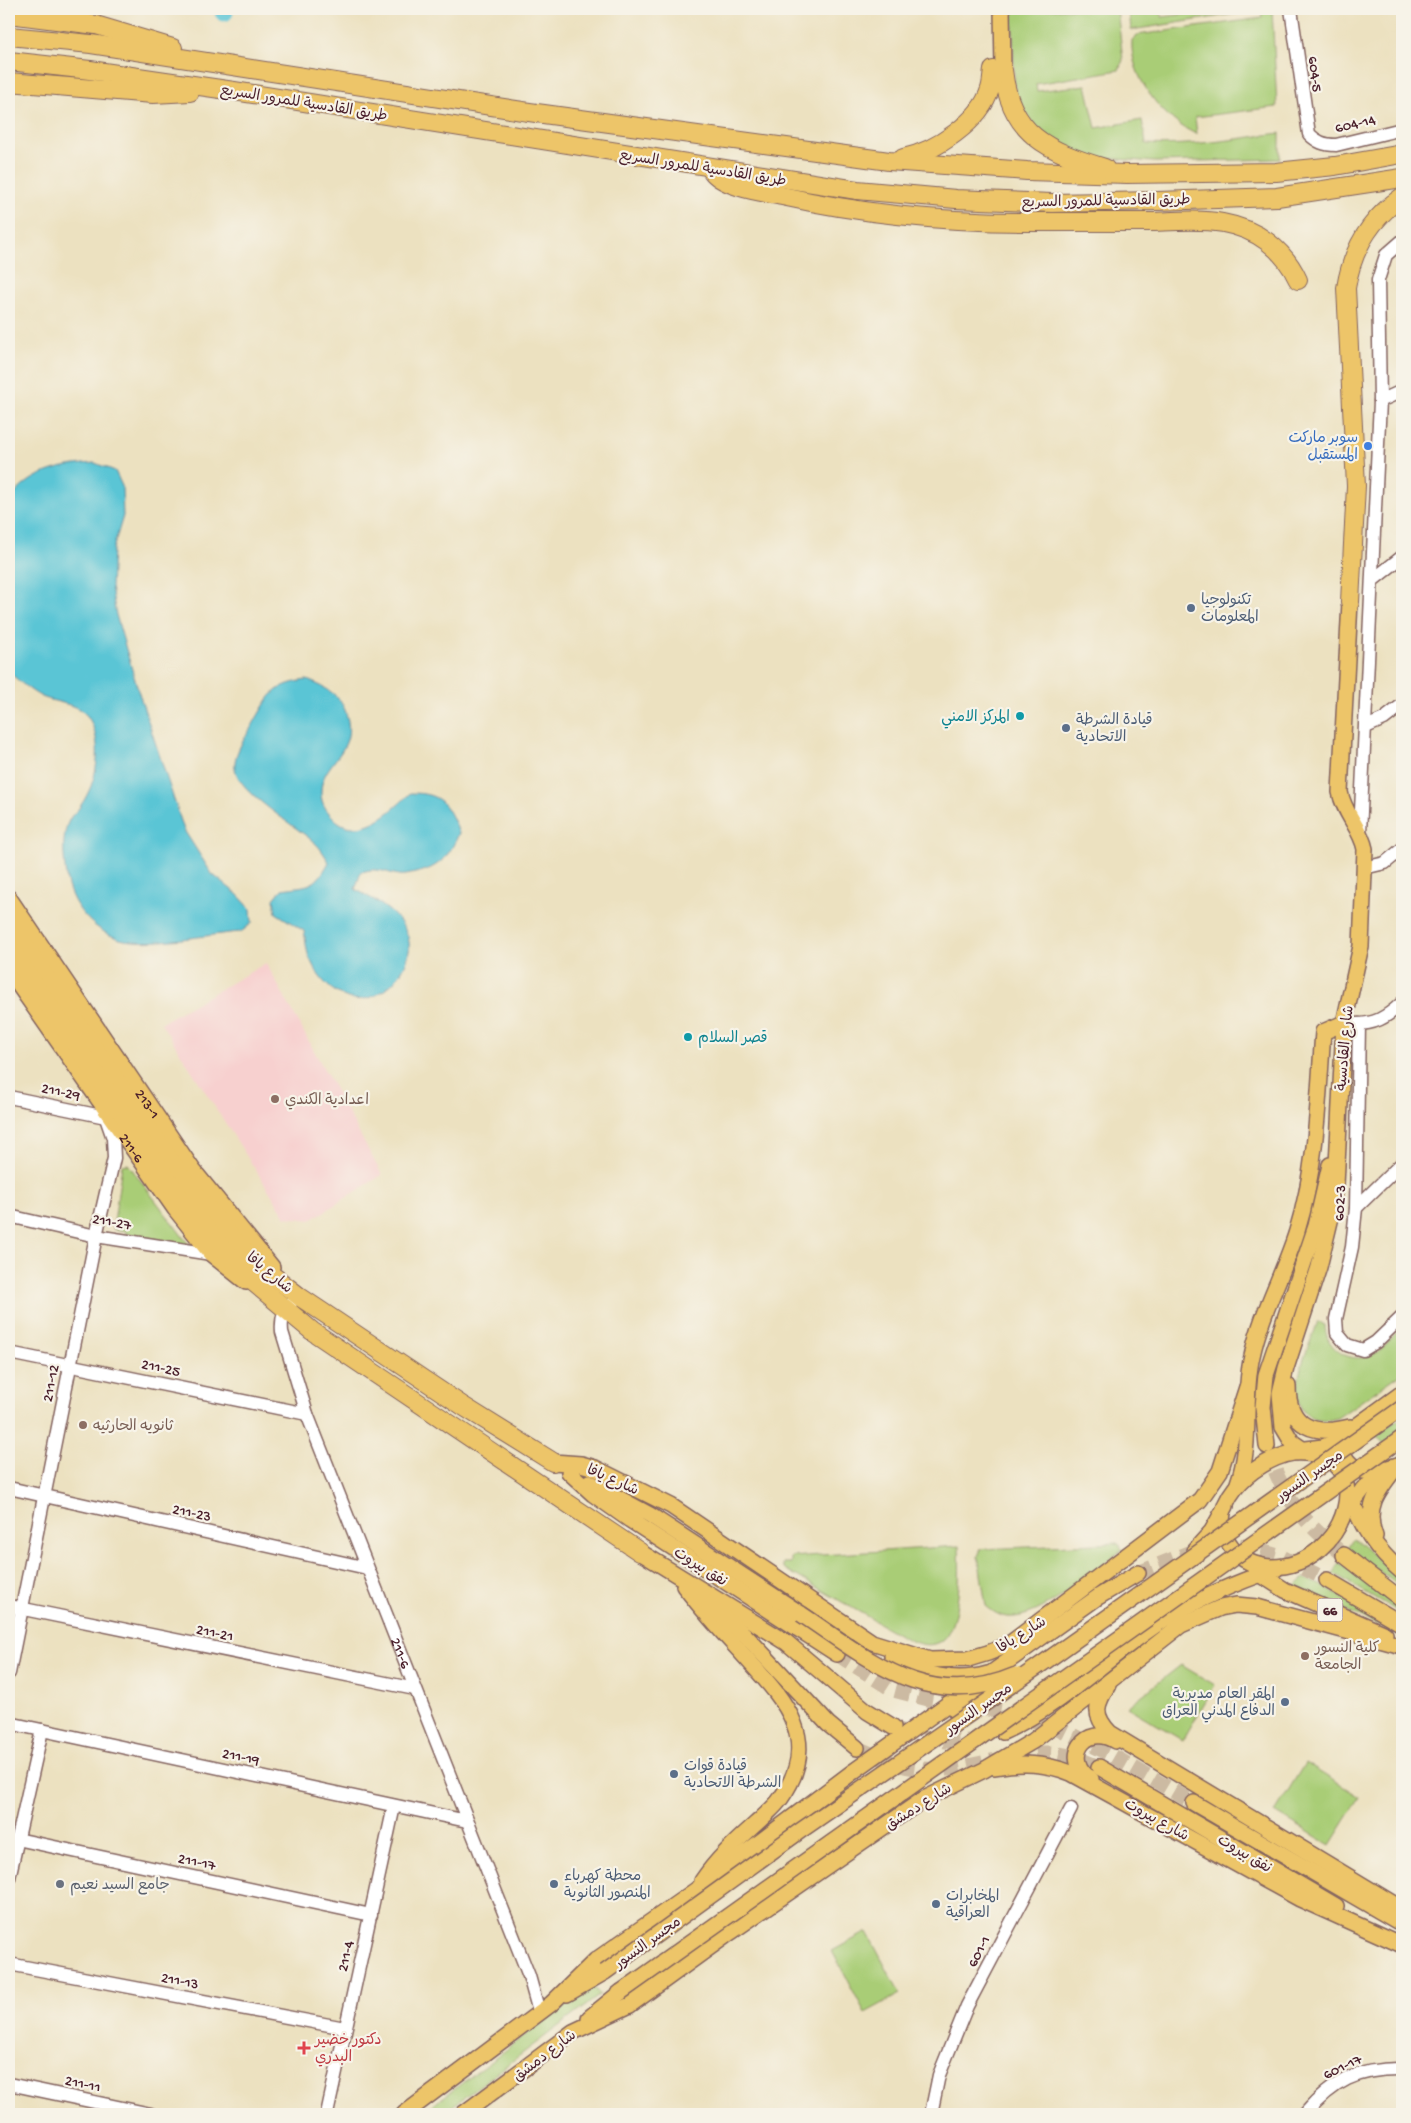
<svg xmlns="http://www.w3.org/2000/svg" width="1411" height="2123" viewBox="0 0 1411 2123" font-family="'Gochi Hand','Playpen Sans Arabic',sans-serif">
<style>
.built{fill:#f7d0cf}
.green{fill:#a9cd76;stroke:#7a7650}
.water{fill:#5ac5d5;stroke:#527280}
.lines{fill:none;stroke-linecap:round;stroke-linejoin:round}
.river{stroke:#5ac5d5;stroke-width:19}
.major-tunnel{stroke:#ccbaa2;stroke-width:15;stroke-dasharray:15 8;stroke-linecap:butt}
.minor-casing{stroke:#83635f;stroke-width:15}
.major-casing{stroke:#83635f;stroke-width:18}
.highway-casing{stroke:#83635f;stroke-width:20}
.minor{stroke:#fff;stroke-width:12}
.major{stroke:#edc569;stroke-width:15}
.highway{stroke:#edc569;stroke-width:18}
.major-bridge-casing{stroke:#83635f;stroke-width:18;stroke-linecap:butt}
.major-bridge{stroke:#edc569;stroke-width:15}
.shop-dot{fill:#3f7fe0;stroke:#f7f3e8;stroke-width:2}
.service-dot{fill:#5c6f8a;stroke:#f7f3e8;stroke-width:2}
.culture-dot{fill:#0f9aa8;stroke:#f7f3e8;stroke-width:2}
.education-dot{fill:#8d6e63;stroke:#f7f3e8;stroke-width:2}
.worship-dot{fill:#6b7280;stroke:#f7f3e8;stroke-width:2}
.health-dot{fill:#e0444e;stroke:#f7f3e8;stroke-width:2}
.labels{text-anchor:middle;stroke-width:4.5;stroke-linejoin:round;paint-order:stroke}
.shield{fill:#f7f3e8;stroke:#7e5f64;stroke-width:1}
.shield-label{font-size:14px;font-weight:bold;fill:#4a1f2b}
.street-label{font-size:15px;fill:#4a1f2b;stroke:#f7f3e8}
.shop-label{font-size:15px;fill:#366cbe;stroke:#f7f3e8;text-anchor:end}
.service-label{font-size:15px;fill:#4e5e75;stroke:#f7f3e8;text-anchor:start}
.culture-label{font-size:15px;fill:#0d838f;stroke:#f7f3e8;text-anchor:end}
.education-label{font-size:15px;fill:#785e54;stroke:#f7f3e8;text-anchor:start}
.worship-label{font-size:15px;fill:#5b616d;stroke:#f7f3e8;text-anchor:start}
.health-label{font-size:15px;fill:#be3a42;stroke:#f7f3e8;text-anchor:start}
</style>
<rect width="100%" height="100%" fill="#f7f3e8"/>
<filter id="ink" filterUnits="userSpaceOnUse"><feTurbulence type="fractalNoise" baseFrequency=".02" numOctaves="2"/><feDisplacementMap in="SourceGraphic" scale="10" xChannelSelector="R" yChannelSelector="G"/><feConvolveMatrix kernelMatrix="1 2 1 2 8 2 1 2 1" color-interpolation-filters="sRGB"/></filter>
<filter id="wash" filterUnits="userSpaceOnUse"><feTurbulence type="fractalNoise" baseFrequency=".0096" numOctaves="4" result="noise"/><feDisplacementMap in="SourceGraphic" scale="20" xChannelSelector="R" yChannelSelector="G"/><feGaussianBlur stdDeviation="1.12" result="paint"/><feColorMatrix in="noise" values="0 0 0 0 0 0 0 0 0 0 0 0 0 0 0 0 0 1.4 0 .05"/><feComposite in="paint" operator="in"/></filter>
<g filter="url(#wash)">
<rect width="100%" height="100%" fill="#ece1c0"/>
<!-- built -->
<polygon class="built" points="266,963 382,1175 311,1220 286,1217 161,1023"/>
<!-- green -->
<g class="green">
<path d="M1012 9H1117L1123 60 1119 70 1036 84 1037 91 1086 85 1096 128 1142 120 1146 144C1192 147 1235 139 1280 133V159L1155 162 1092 157 1064 149 1035 127 1015 94Z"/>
<path d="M1129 9H1161L1162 17 1223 9H1272L1277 107 1195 117 1197 134C1164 122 1129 76 1132 40L1137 35 1262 18 1261 10 1131 30Z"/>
<polygon points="128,1164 189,1245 126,1234 126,1231 113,1229 122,1165"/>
<path d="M1318 1322 1325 1325C1325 1349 1351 1366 1374 1354 1385 1348 1394 1335 1402 1326V1373L1337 1418C1328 1421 1319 1422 1310 1417 1281 1400 1310 1345 1318 1322Z"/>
<polygon points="1402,1418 1402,1435 1386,1446 1374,1433"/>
<polygon points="1354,1538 1402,1580 1402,1588 1348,1548"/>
<path d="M1119 1543 1122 1550C1095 1570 1041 1621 1007 1617 999 1616 992 1611 986 1606L978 1556 981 1549Z"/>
<path d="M959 1546C960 1568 962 1638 934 1644 923 1647 911 1641 901 1636L783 1568V1563H791V1557Z"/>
<polygon points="1339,1562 1402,1608 1402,1614 1333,1573"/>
<polygon points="1304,1578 1321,1585 1402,1633 1402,1636 1295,1587"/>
<polygon points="1181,1665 1215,1685 1183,1740 1127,1707"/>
<polygon points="1305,1763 1360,1797 1330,1845 1275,1812"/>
<polygon points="867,1932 900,1994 865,2013 832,1951"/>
<polygon points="592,1985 600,1995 442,2114 421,2114"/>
</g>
<!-- water -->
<g class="water">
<path d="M95 463 115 471 122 486 123 516 113 549 111 587 116 615 138 690 184 830 212 874 237 894 251 909 252 923 241 932C209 934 150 947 120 939 92 930 70 905 66 876 64 859 61 837 69 820 72 814 78 811 81 805 97 782 103 748 91 722 82 703 59 704 42 697 30 691 19 681 9 672V502C28 472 62 465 95 463Z"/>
<path d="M307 680C325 687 340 694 346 713 359 754 320 761 321 793 321 803 326 810 332 816 356 844 392 812 410 793 442 793 448 805 459 833 450 855 440 868 415 873 410 874 405 876 399 875 382 872 380 867 361 872L355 889C374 900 401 913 408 937 417 967 379 1008 348 998 331 992 318 978 311 961 306 953 306 940 304 931L276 913 274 899 282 889C310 885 315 888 329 862 325 856 321 848 315 843 298 827 237 792 235 768 233 752 249 733 256 719 271 693 276 684 307 680Z"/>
</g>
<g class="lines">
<!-- river -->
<polyline class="river" points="224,12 224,9"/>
</g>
</g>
<g filter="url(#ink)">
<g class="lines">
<!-- major-tunnel -->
<g class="major-tunnel">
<path d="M1268 1449C1282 1499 1305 1523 1344 1555"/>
<polyline points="1239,1545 1282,1557 1327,1580"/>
<polyline points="1138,1573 1201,1548"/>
<polyline points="837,1654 893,1690 928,1699 1012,1713 1060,1729 1108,1753 1194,1803"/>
<path d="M899 1730C926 1740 949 1744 979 1740"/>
<path d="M857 1748C876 1756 894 1765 915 1768 959 1775 1001 1754 1044 1753 1063 1752 1082 1760 1099 1767"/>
</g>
<defs>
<g id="minor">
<path d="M1291 9 1309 134C1317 142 1324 145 1336 145L1402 129"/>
<polyline points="1380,401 1402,391"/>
<polyline points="1373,580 1402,557"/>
<polyline points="1366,727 1384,719 1402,705"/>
<polyline points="1360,833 1380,401 1378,280 1386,255 1402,241"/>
<polyline points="1364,868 1385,863 1402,849"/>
<path d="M1352 1024C1374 1025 1386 1018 1402 1003"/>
<polyline points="1359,1024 1356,1208 1352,1247 1336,1319 1337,1333 1347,1345 1363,1350 1376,1342 1402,1317"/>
<polyline points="9,1097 106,1117"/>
<polyline points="1356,1208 1402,1163"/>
<polyline points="9,1216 96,1236 211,1254"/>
<path id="s1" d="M291 1303C282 1311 281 1321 282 1332L307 1414 529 1976 539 2012"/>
<polyline points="9,1353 307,1414"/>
<polyline points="9,1488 367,1568"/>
<polyline points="9,1606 415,1689"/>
<polyline points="9,1673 96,1236 114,1158 113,1138 105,1115"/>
<polyline points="9,1723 467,1821"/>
<polyline points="17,1839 371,1915"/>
<polyline points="9,1878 42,1730"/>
<polyline points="9,1964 345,2028"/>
<polyline points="9,2084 151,2114"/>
<polyline points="327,2114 394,1806"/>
<polyline points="931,2114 939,2075 967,2006 1071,1809"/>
<path d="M1305 2114C1333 2081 1358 2068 1402 2069"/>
</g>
<g id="major">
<polyline points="1002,9 1003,70"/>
<path id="s2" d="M9 898 193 1170 272 1267"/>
<path id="s3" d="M9 971 175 1209 211 1254 246 1282"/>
<path d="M1288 1386C1288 1428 1315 1436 1350 1427"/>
<path d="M1345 1440 1343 1454C1356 1479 1376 1472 1398 1465"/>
<polyline points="1267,1446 1263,1407 1266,1375 1316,1226 1330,1165"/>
<polyline points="1306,1449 1323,1447 1333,1443 1402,1393"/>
<path d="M1293 1453C1384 1448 1348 1568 1271 1567 1256 1566 1243 1562 1234 1550 1198 1508 1253 1460 1293 1453Z"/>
<path d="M1308 1453 1292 1442 1283 1427 1280 1393 1286 1368 1319 1267 1332 1213 1336 1185 1344 1023 1361 946 1365 849C1361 828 1344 814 1340 792L1350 602"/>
<polyline points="553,1462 581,1464 595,1468 671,1506 872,1642 930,1660 968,1659 988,1653 1008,1645 1200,1500 1220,1471 1247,1387"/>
<polyline points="569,1472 593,1494 630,1520 837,1654"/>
<polyline points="589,1482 650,1515 801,1614"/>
<path d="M1238 1483C1253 1442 1242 1398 1252 1356 1261 1313 1284 1273 1297 1231 1317 1166 1318 1099 1323 1032L1344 1023"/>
<path d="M1349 1494C1361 1526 1376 1550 1402 1572"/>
<polyline points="1349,1508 1363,1489 1386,1473"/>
<path d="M1375 1536C1363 1506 1380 1488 1398 1465"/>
<polyline points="1194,1551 1212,1531 1226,1506"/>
<polyline points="640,1552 786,1642 867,1711 893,1727"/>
<polyline points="1344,1555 1402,1600"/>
<polyline points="1255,1571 1285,1590 1385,1634"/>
<polyline points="1327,1580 1402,1624"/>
<path d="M684 1586C701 1608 720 1630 739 1650 779 1695 825 1736 781 1798 776 1806 767 1813 760 1820 739 1839 718 1857 702 1881"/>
<polyline points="701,1598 745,1635 828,1724 857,1748"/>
<path d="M892 1656C922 1675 953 1684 988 1674"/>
<path d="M1108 1685C1096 1705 1092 1714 1110 1733L1402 1909"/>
<polyline points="955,1710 1004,1682"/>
<path d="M1003 1732C1063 1705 1110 1654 1165 1619 1200 1598 1237 1582 1276 1569"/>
<path d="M995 1767C1022 1762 1045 1763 1071 1773L1300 1899 1402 1945"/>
<polyline points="1099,1767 1336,1906"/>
<path d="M1091 1779C1061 1760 1085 1722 1115 1741"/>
<polyline points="1194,1803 1402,1924"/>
<polyline points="567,1994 605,1972"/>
<polyline points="589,2018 621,1992"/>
<polyline points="404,2114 551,2004 596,1960 696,1890 854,1771 1098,1597 1138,1573"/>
<polyline points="463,2114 573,2032 630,2005 731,1932 924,1799 984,1770 1033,1741 1181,1625 1220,1608 1236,1605 1257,1607 1402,1646"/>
</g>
<g id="highway">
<polyline points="9,14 96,25 173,48"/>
<polyline points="9,36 91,44 529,112 889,161 1027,171 1127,174 1276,172 1335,166 1402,154"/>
<polyline points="9,61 90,70 234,91 857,190 956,199 1052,203 1157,201 1277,197 1402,178"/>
<path d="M1003 70C1010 135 1048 151 1105 168"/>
<polyline points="9,82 153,94 190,92"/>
<path d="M903 158C935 152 981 121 990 89 992 83 992 76 993 70"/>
<path d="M712 171C723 187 763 192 782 196 867 215 954 223 1041 222 1079 222 1117 222 1155 222 1177 221 1201 219 1223 223 1257 229 1284 249 1298 280"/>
<path d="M1350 602 1356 486 1346 288C1352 250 1370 219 1402 197"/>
<polyline points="9,923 185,1182 239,1246 268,1272 300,1297 463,1406 553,1462"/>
<polyline points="9,947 179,1196 246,1276 312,1331 640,1552"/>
</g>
</defs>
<!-- minor casing -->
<use href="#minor" class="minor-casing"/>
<!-- major casing -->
<use href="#major" class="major-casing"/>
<!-- highway casing -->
<use href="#highway" class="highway-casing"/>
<!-- minor -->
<use href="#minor" class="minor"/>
<!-- major -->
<use href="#major" class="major"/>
<!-- highway -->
<use href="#highway" class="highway"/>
<defs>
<g id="major-bridge">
<path d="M801 1614C870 1660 928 1713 1016 1675"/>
<polyline points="605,1972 800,1831 1046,1661 1402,1408"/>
<polyline points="621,1992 1402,1438"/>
</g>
</defs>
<!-- major-bridge casing -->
<use href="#major-bridge" class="major-bridge-casing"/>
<!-- major-bridge -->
<use href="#major-bridge" class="major-bridge"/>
</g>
</g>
<!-- markers -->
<circle class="shop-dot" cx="1368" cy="446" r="5"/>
<g class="service-dot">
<circle cx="1191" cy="608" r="5"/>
<circle cx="1066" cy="728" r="5"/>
<circle cx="1285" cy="1702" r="5"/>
<circle cx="674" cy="1774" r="5"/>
<circle cx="554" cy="1884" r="5"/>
<circle cx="936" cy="1904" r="5"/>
</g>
<g class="culture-dot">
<circle cx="1020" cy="716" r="5"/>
<circle cx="688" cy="1037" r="5"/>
</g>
<g class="education-dot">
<circle cx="275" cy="1099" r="5"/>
<circle cx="83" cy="1425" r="5"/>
<circle cx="1305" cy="1656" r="5"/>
</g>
<circle class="worship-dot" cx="60" cy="1884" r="5"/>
<path class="health-dot" d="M301.5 2040.5h5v5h5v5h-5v5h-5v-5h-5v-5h5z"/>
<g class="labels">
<!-- shield labels -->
<rect class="shield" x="1317.5" y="1598.5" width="25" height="23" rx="4"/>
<g class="shield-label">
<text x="1330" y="1615">66</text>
</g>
<!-- street labels -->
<g class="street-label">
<text transform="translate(1316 74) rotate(83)" y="5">604-5</text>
<text transform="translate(304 102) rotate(9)" y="5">طريق القادسية للمرور السريع</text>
<text transform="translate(1355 123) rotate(-12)" y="5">604-14</text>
<text transform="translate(703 167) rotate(9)" y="5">طريق القادسية للمرور السريع</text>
<text transform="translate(1106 200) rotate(-1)" y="5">طريق القادسية للمرور السريع</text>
<text transform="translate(1344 1048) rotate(-85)" y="5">شارع القادسية</text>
<text transform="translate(61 1091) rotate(12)" y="5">211-29</text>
<text dy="5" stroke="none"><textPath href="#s2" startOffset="248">213-1</textPath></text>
<text dy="5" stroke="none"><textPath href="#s3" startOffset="215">211-6</textPath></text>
<text transform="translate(1339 1203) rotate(-87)" y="5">602-3</text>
<text transform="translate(112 1221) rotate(10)" y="5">211-27</text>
<text transform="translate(270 1272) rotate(40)" y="5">شارع يافا</text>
<text transform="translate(161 1367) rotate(12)" y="5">211-25</text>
<text transform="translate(50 1383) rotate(-79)" y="5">211-12</text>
<text transform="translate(1309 1475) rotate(-35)" y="5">مجسر النسور</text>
<text transform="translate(613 1479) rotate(24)" y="5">شارع يافا</text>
<text transform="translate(192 1512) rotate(12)" y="5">211-23</text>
<text transform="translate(701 1566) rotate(32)" y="5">نفق بيروت</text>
<text transform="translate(215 1632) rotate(12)" y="5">211-21</text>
<text transform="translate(1021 1634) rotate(-32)" y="5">شارع يافا</text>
<text dy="5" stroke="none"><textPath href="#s1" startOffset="374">211-6</textPath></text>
<text transform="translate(978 1708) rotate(-35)" y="5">مجسر النسور</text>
<text transform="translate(241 1756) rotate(12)" y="5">211-19</text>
<text transform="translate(918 1806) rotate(-32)" y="5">شارع دمشق</text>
<text transform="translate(1157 1819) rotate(29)" y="5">شارع بيروت</text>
<text transform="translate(1245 1853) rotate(31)" y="5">نفق بيروت</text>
<text transform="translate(197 1861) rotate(12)" y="5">211-17</text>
<text transform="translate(647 1942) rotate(-36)" y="5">مجسر النسور</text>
<text transform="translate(978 1951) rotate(-62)" y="5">601-1</text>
<text transform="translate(345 1956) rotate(-77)" y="5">211-4</text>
<text transform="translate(180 1980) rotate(11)" y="5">211-13</text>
<text transform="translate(544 2055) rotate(-37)" y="5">شارع دمشق</text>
<text transform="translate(1342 2066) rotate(-25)" y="5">601-17</text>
<text transform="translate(83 2083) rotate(12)" y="5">211-11</text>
</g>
<!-- shop labels -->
<g class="shop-label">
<text x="1358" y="442">سوبر ماركت<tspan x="1358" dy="17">المستقبل</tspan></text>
</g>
<!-- service labels -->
<g class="service-label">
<text x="1201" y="604">تكنولوجيا<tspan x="1201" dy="17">المعلومات</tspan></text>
<text x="1076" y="724">قيادة الشرطة<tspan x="1076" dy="17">الاتحادية</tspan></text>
<text x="1275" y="1698" text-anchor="end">المقر العام مديرية<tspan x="1275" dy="17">الدفاع المدني العراق</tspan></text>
<text x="684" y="1770">قيادة قوات<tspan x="684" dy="17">الشرطة الاتحادية</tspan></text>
<text x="564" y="1880">محطة كهرباء<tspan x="564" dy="17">المنصور الثانوية</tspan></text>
<text x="946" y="1900">المخابرات<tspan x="946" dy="17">العراقية</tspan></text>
</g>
<!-- culture labels -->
<g class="culture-label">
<text x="1010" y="721">المركز الامني</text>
<text x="698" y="1042" text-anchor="start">قصر السلام</text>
</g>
<!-- education labels -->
<g class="education-label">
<text x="285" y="1104">اعدادية الكندي</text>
<text x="93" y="1430">ثانويه الحارثيه</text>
<text x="1315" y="1652">كلية النسور<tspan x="1315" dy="17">الجامعة</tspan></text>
</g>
<!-- worship labels -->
<g class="worship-label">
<text x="70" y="1889">جامع السید نعیم</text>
</g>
<!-- health labels -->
<g class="health-label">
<text x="315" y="2044">دكتور خضير<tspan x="315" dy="17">البدري</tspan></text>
</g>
</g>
<!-- margin -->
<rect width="1411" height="2123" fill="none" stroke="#f7f3e8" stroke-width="30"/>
</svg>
